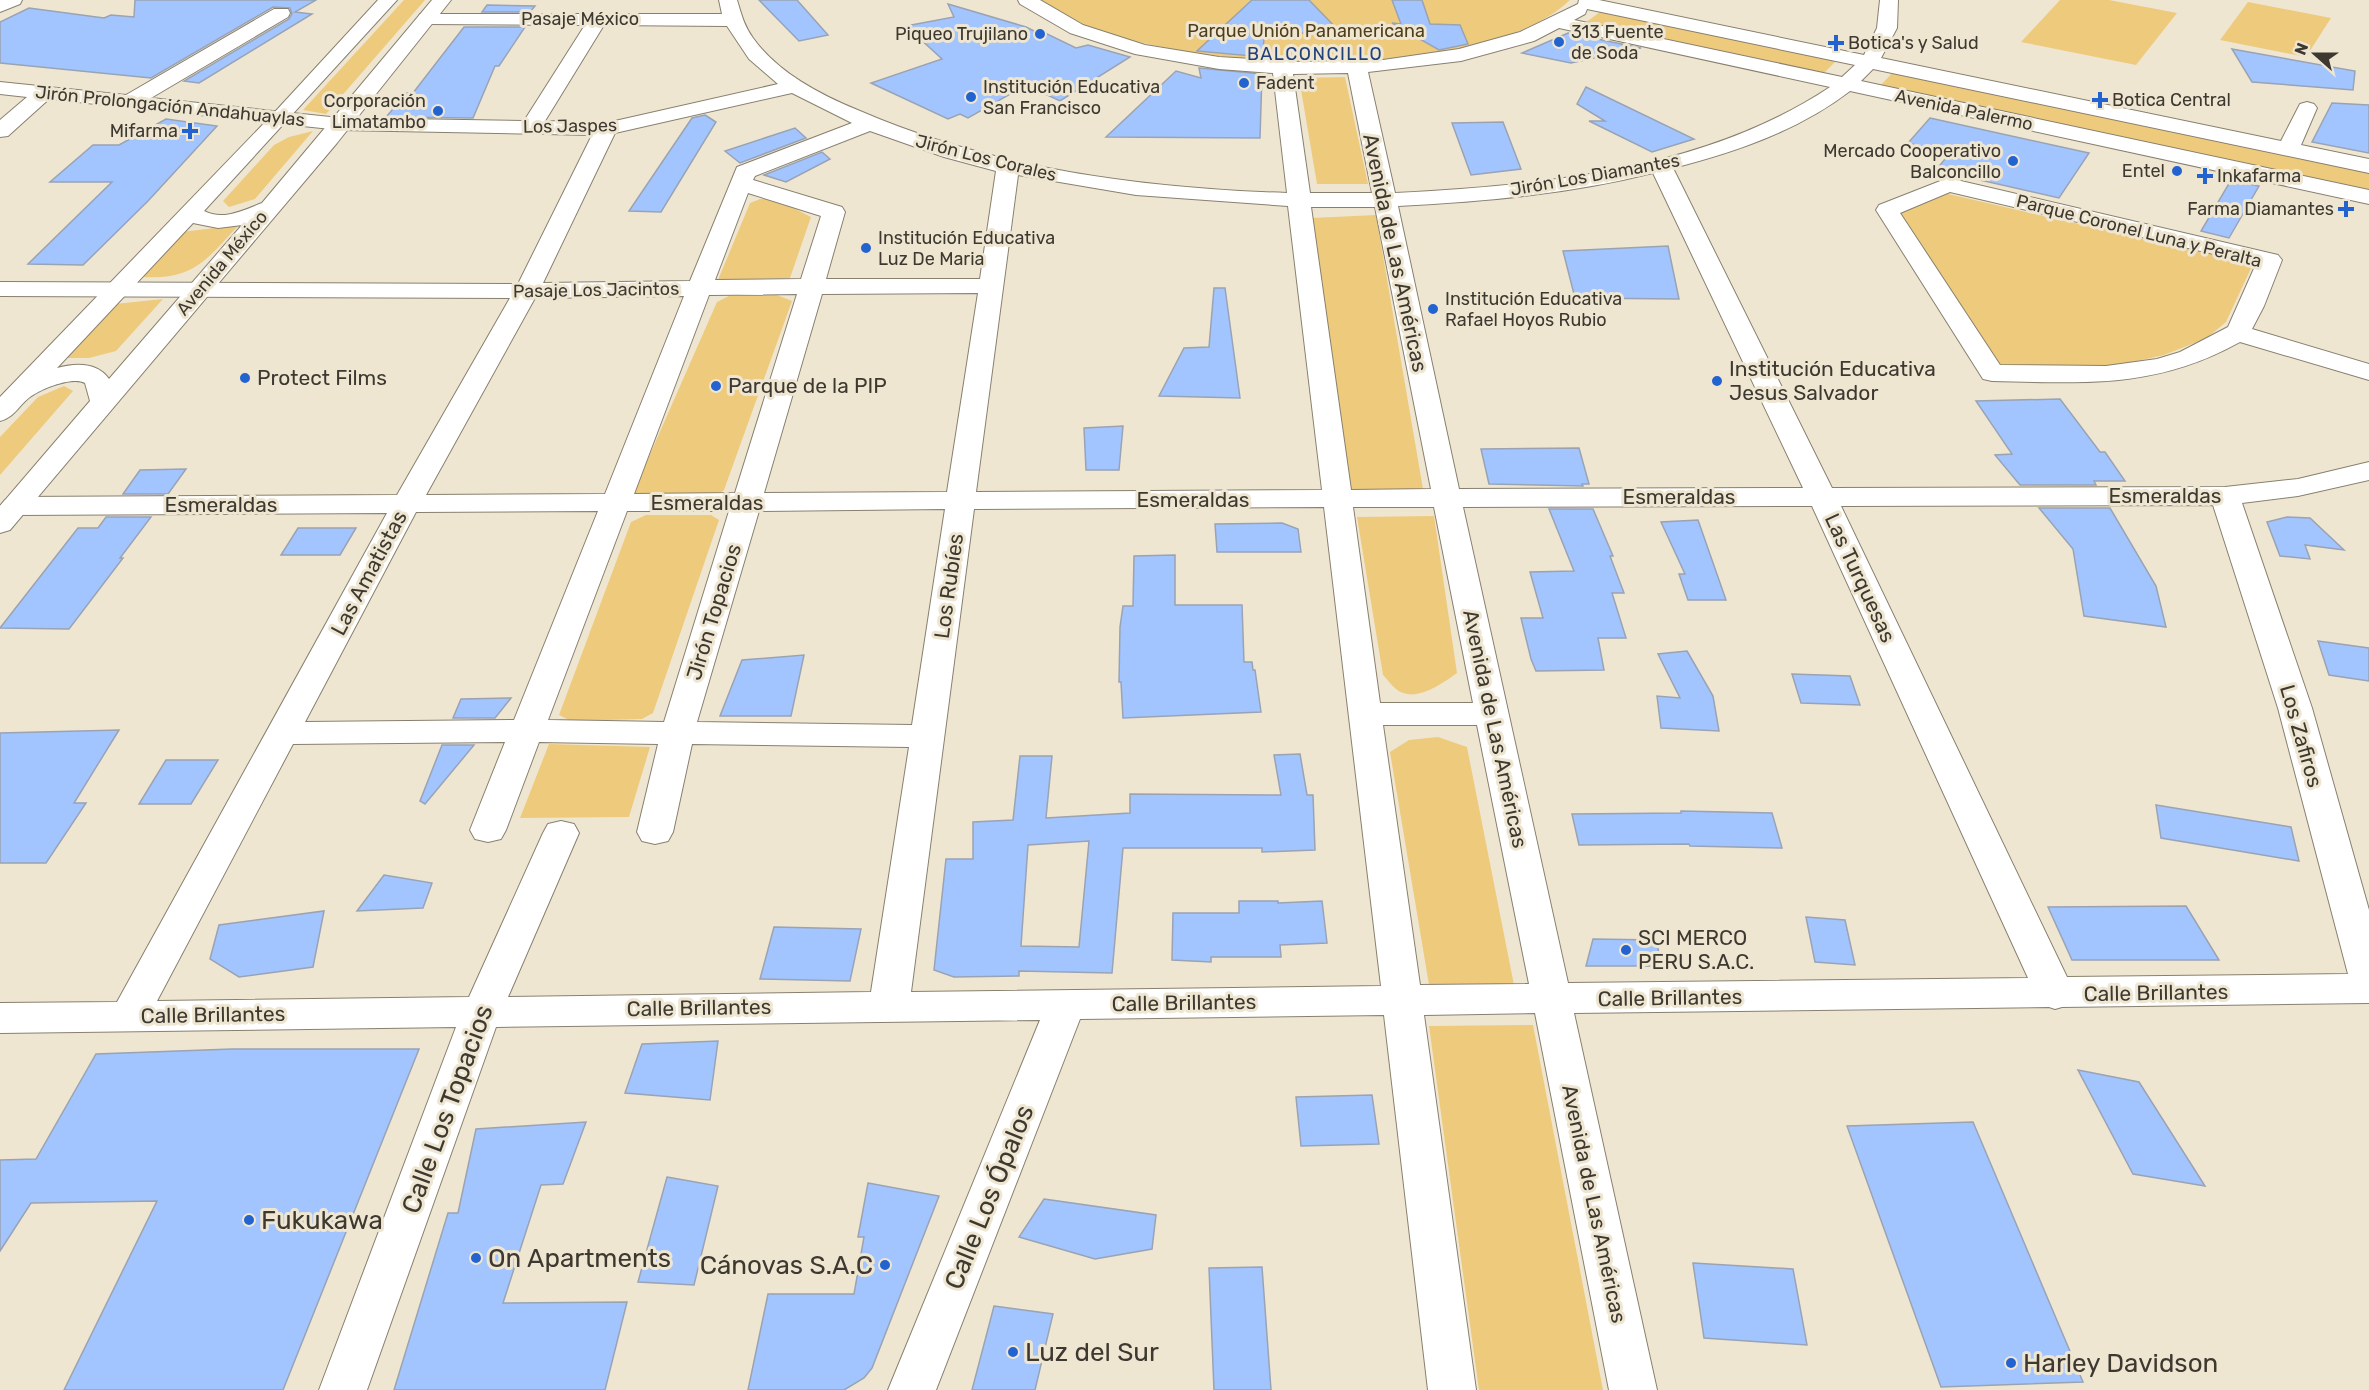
<svg xmlns="http://www.w3.org/2000/svg" width="2369" height="1390" viewBox="0 0 2369 1390" font-family="Rubik,sans-serif">
<style>
.green{fill:#eeca7d}
.building{fill:#a2c5ff;stroke:#99a3b4;stroke-width:1.5;fill-rule:evenodd}
.lines{fill:none;stroke-linecap:round;stroke-linejoin:round}
.minor-casing{stroke:#88806f;stroke-width:2}
.major-casing{stroke:#88806f;stroke-width:2}
.minor{fill:#fff;fill-rule:evenodd}
.major{fill:#fff;fill-rule:evenodd}
.poi-dot{fill:#2363d0;stroke:#efe6d2;stroke-width:2}
.labels{text-anchor:middle;stroke-width:6;stroke-linejoin:round;paint-order:stroke}
.far-street-label{font-size:18px;fill:#3d3931;stroke:#efe6d2}
.far-park-label{font-size:18px;fill:#4f3e1a;stroke:#efe6d2}
.far-poi-label{font-size:18px;fill:#3d3931;stroke:#efe6d2;text-anchor:start}
.far-neighbourhood-label{font-size:18px;letter-spacing:1.5px;fill:#224178;stroke:#efe6d2}
.street-label{font-size:21px;fill:#3d3931;stroke:#efe6d2}
.poi-label{font-size:21px;fill:#3d3931;stroke:#efe6d2;text-anchor:start}
.near-street-label{font-size:26px;fill:#3d3931;stroke:#efe6d2}
.near-poi-label{font-size:26px;fill:#3d3931;stroke:#efe6d2;text-anchor:start}
</style>
<rect width="100%" height="100%" fill="#efe6d2"/>
<!-- green -->
<g class="green">
<polygon points="404,0 425,0 326,114 303,110"/>
<path d="M1041 0H1570C1481 87 1135 77 1041 0Z"/>
<polygon points="2060,0 2109,0 2177,13 2136,65 2021,42"/>
<polygon points="2248,2 2331,18 2306,57 2220,40"/>
<polygon points="1604,9 1837,60 1821,76 1585,23"/>
<polygon points="1894,71 2369,170 2369,191 1879,87"/>
<polygon points="1345,77 1368,184 1317,184 1299,78"/>
<polygon points="313,131 255,199 229,207 223,201 274,145 289,137"/>
<polygon points="1944,193 2253,264 2226,322 2207,338 2164,355 2107,368 2000,368 1899,213"/>
<polygon points="774,198 811,217 790,278 718,280 750,203 760,199"/>
<polygon points="1376,215 1423,489 1351,489 1312,218"/>
<path d="M239 225C206 260 194 280 142 277L182 232Z"/>
<polygon points="777,295 792,301 724,490 715,497 645,496 633,493 717,302 729,296"/>
<polygon points="163,299 116,351 89,358 61,358 115,304"/>
<polygon points="64,386 73,391 0,475 0,437 38,397"/>
<polygon points="646,515 711,515 719,520 653,713 642,719 571,721 559,715 631,522"/>
<path d="M1434 516 1457 673C1442 684 1414 704 1396 689 1391 685 1387 679 1383 675L1357 517Z"/>
<polygon points="1438,737 1467,747 1514,985 1429,985 1390,752 1409,740"/>
<polygon points="549,744 650,747 629,817 520,818"/>
<polygon points="1533,1025 1603,1390 1479,1390 1429,1026"/>
</g>
<!-- building -->
<g class="building">
<polygon points="135,0 316,0 295,12 312,14 199,83 184,81 289,19 292,14 290,8 273,7 151,78 0,63 0,22 29,8 104,18 111,15 134,17"/>
<polygon points="759,0 797,0 828,35 799,41"/>
<polygon points="1252,0 1309,0 1341,33 1264,33 1263,57 1197,51"/>
<polygon points="1392,0 1422,0 1430,24 1460,25 1468,44 1439,50 1392,23 1401,24"/>
<polygon points="948,4 1026,27 1036,32 1041,31 1076,48 1088,45 1130,57 1060,101 1026,85 968,118 960,114 948,119 871,83 942,59 906,26 954,17"/>
<polygon points="487,5 535,6 530,12 482,12"/>
<polygon points="464,27 525,27 499,66 495,66 473,118 386,117 407,93 413,93"/>
<polygon points="1568,33 1641,48 1571,63 1522,53"/>
<polygon points="2232,49 2355,71 2353,90 2252,82"/>
<polygon points="1199,68 1262,74 1260,138 1106,137 1176,71 1201,78"/>
<polygon points="1586,87 1694,139 1652,152 1589,121 1605,121 1577,104"/>
<polygon points="2332,103 2369,105 2369,153 2312,142"/>
<polygon points="705,115 716,122 661,212 629,211 692,118"/>
<polygon points="1930,118 2089,153 2059,198 1936,170 1950,153 1908,143"/>
<polygon points="166,119 217,126 148,201 83,265 28,264 112,182 50,182 93,145 119,145"/>
<polygon points="1503,122 1521,169 1471,175 1452,123"/>
<polygon points="795,128 806,138 740,163 725,151"/>
<polygon points="822,152 830,159 786,182 764,175"/>
<polygon points="2231,180 2259,186 2229,238 2201,231"/>
<polygon points="1668,246 1679,299 1575,298 1563,251"/>
<polygon points="1214,288 1225,288 1240,398 1159,396 1184,348 1209,347"/>
<polygon points="2060,399 2100,452 2105,452 2125,481 2094,481 2096,485 2020,485 1995,455 2012,454 1976,401"/>
<polygon points="1123,426 1119,470 1086,470 1084,428"/>
<polygon points="1579,448 1589,484 1582,484 1583,486 1489,484 1481,449"/>
<polygon points="186,469 168,494 123,494 140,470"/>
<polygon points="2039,508 2110,508 2156,586 2166,627 2084,616 2073,549"/>
<polygon points="1549,509 1593,509 1613,556 1610,556 1624,593 1612,593 1626,638 1598,638 1604,670 1536,671 1531,659 1521,618 1543,618 1530,572 1574,571"/>
<polygon points="106,517 151,517 120,558 123,558 69,629 0,628 78,528 98,528"/>
<polygon points="2287,517 2310,518 2344,550 2305,545 2310,559 2280,556 2267,522"/>
<polygon points="1698,520 1726,600 1688,600 1679,574 1685,574 1661,522"/>
<polygon points="1282,523 1298,529 1301,552 1217,552 1215,524"/>
<polygon points="298,528 356,528 340,555 281,555"/>
<polygon points="1175,555 1175,605 1242,605 1244,662 1252,662 1253,670 1255,670 1261,712 1123,718 1121,682 1119,682 1120,627 1123,606 1133,606 1134,556"/>
<polygon points="2318,641 2369,648 2369,681 2329,675"/>
<polygon points="1687,651 1713,696 1719,731 1661,728 1657,696 1680,698 1658,654"/>
<polygon points="804,655 791,716 720,716 742,660"/>
<polygon points="1792,674 1850,676 1860,705 1801,703"/>
<polygon points="511,698 495,718 453,718 461,699"/>
<polygon points="119,730 74,803 86,803 46,863 0,863 0,733"/>
<polygon points="442,745 474,745 425,804 420,801"/>
<path d="M1300 754 1307 795H1313L1315 850 1262 852V848H1123L1112 973 1019 971V976L954 977 934 970 946 859H973V822L1013 820 1020 756H1052L1046 818 1130 813V794L1281 795 1274 755ZM1089 841 1079 947 1021 946 1028 845Z"/>
<polygon points="166,760 218,760 191,804 139,804"/>
<polygon points="2156,805 2291,827 2299,861 2161,838"/>
<polygon points="1681,811 1772,813 1782,848 1690,846 1689,844 1579,845 1572,814 1681,813"/>
<polygon points="384,875 432,883 423,908 357,911"/>
<polygon points="1239,901 1278,901 1278,903 1322,901 1327,943 1280,945 1281,957 1211,957 1211,962 1172,960 1173,913 1239,913"/>
<polygon points="2186,906 2219,960 2072,960 2048,907"/>
<polygon points="324,911 313,967 239,977 210,959 219,925"/>
<polygon points="1806,917 1845,920 1855,965 1815,962"/>
<polygon points="774,927 861,929 850,981 760,979"/>
<polygon points="1593,939 1656,940 1662,966 1586,966"/>
<polygon points="718,1041 710,1100 625,1093 642,1044"/>
<polygon points="232,1049 419,1049 283,1390 64,1390 157,1201 31,1203 0,1251 0,1160 36,1159 96,1054"/>
<polygon points="2078,1070 2139,1082 2205,1186 2133,1174"/>
<polygon points="1372,1095 1379,1144 1301,1146 1296,1097"/>
<polygon points="586,1122 563,1184 541,1185 503,1303 627,1302 605,1390 394,1390 448,1213 458,1213 476,1129"/>
<polygon points="1973,1122 2083,1382 1941,1387 1847,1126"/>
<polygon points="667,1177 718,1186 694,1285 638,1282"/>
<polygon points="868,1183 939,1196 872,1368 864,1378 844,1390 748,1390 768,1294 854,1294 864,1237 858,1237"/>
<polygon points="1044,1199 1156,1215 1152,1249 1095,1259 1019,1237"/>
<polygon points="1693,1263 1793,1269 1807,1345 1704,1338"/>
<polygon points="1262,1267 1271,1390 1214,1390 1209,1268"/>
<polygon points="994,1306 1053,1314 1035,1390 972,1390"/>
</g>
<g class="lines">
<defs>
<g id="minor">
<polygon points="0,0 22,0 20,4 0,12"/>
<path d="M719 0H737C741 13 744 26 753 38 778 73 821 95 860 111 994 169 1142 188 1287 193L1273 73 1219 69 1135 54 1070 33 1020 4 1018 0H1040L1083 25 1145 45 1219 57 1301 62 1383 60 1459 49 1520 32 1578 4 1579 0H1599L1864 55 1877 28 1880 0H1898L1897 28 1881 58 2281 141 2300 104 2307 102 2314 104 2317 108 2301 145 2369 159V173L1873 69 1861 81 2369 190V204L1850 91C1798 131 1735 152 1673 168L1832 488 2225 487 2298 479 2369 462V480L2298 496 2242 503 2312 708 2369 910V1003L2062 1007 2055 1009 2049 1007 1574 1013 1657 1390H1609L1535 1013 1424 1015 1476 1390H1428L1384 1015 1080 1019 936 1390H888L1040 1020 496 1027 367 1390H319L456 1027 0 1033V1003L117 1002 387 513 15 515 5 512 0 506 5 500 15 497 397 495 510 298 0 296V282L518 284 592 135 340 130 49 99 8 136 0 137V120L27 97 0 94V82L126 95 274 9H288L290 13 288 17 151 98 340 118 524 121 585 25 427 24 420 22 418 18 420 14H722ZM1587 9 1855 65 1842 77 1574 20 1585 14ZM604 25 727 26 749 59 778 84 606 123 545 121ZM1559 28 1830 87C1704 171 1542 185 1395 193L1368 72 1461 61 1534 41ZM1348 73 1372 193H1310L1293 74ZM792 93 852 123 737 167 690 281 543 283 615 133ZM870 131 944 157 996 171 980 279H826L845 212 842 207 753 180 755 176ZM1653 173 1803 488 1459 489 1398 206C1483 202 1569 194 1653 173ZM1018 175 1136 195 1288 206 1322 490 976 492ZM748 193 821 216 801 279 715 280ZM1311 207H1375L1431 489 1351 490ZM978 293 947 492 764 493 822 294ZM797 294 735 493 634 494 709 295ZM684 296 605 494 426 495 535 298ZM2213 505 2278 708 2348 974 2067 977 1841 506ZM1812 506 2028 978 1568 983 1463 507ZM1324 507 1381 986 911 992 974 509ZM1353 507H1434L1473 703H1380ZM945 509 912 725 697 722 759 511ZM598 511 514 720 305 722 416 512ZM627 511H729L664 722 548 720ZM1383 725H1477L1529 984 1420 985ZM505 742 470 830 475 839 488 842 501 839 506 830 539 742 658 744 637 832 642 841 655 844 668 841 673 832 692 744 909 747 871 992 508 997 579 833 574 824 561 821 548 824 543 833 469 997 157 1001 293 744Z"/>
<path d="M1948 178 2278 255 2282 260 2264 306 2252 329 2369 364V380L2240 342C2156 389 2085 383 1992 381L1983 379 1876 210 1879 205ZM1950 192 2256 264 2228 327 2180 352 2157 359 2106 366 2000 365 1900 213Z"/>
</g>
<path id="major" d="M378 0H397L204 211C223 221 244 210 262 203L432 0H451L337 143 10 530 0 533V506L90 401 85 383C72 376 41 389 30 397 18 406 15 417 0 421V397L273 114ZM193 223 218 228 242 225 109 379C97 362 76 363 57 368Z"/>
</defs>
<!-- minor casing -->
<use href="#minor" class="minor-casing"/>
<!-- major casing -->
<use href="#major" class="major-casing"/>
<!-- minor -->
<use href="#minor" class="minor"/>
<!-- major -->
<use href="#major" class="major"/>
</g>
<!-- markers -->
<g class="poi-dot">
<circle cx="1040" cy="34" r="6"/>
<circle cx="1559" cy="42" r="6"/>
<path d="M1833 34h6v6h6v6h-6v6h-6v-6h-6v-6h6z"/>
<circle cx="1244" cy="83" r="6"/>
<circle cx="971" cy="97" r="6"/>
<path d="M2097 91h6v6h6v6h-6v6h-6v-6h-6v-6h6z"/>
<circle cx="438" cy="111" r="6"/>
<path d="M187 122h6v6h6v6h-6v6h-6v-6h-6v-6h6z"/>
<circle cx="2013" cy="161" r="6"/>
<circle cx="2177" cy="171" r="6"/>
<path d="M2202 167h6v6h6v6h-6v6h-6v-6h-6v-6h6z"/>
<path d="M2343 200h6v6h6v6h-6v6h-6v-6h-6v-6h6z"/>
<circle cx="866" cy="248" r="6"/>
<circle cx="1433" cy="309" r="6"/>
<circle cx="245" cy="378" r="6"/>
<circle cx="1717" cy="381" r="6"/>
<circle cx="716" cy="386" r="6"/>
<circle cx="1626" cy="950" r="6"/>
<circle cx="249" cy="1220" r="6"/>
<circle cx="476" cy="1258" r="6"/>
<circle cx="885" cy="1265" r="6"/>
<circle cx="1013" cy="1352" r="6"/>
<circle cx="2011" cy="1363" r="6"/>
</g>
<g class="labels">
<!-- far-street labels -->
<g class="far-street-label">
<text x="580" y="25">Pasaje México</text>
<text transform="translate(170 106) rotate(6)" y="6">Jirón Prolongación Andahuaylas</text>
<text transform="translate(1964 110) rotate(12)" y="6">Avenida Palermo</text>
<text transform="translate(570 126) rotate(-1)" y="6">Los Jaspes</text>
<text transform="translate(986 158) rotate(14)" y="6">Jirón Los Corales</text>
<text transform="translate(1595 175) rotate(-10)" y="6">Jirón Los Diamantes</text>
<text transform="translate(2139 231) rotate(14)" y="6">Parque Coronel Luna y Peralta</text>
<text transform="translate(222 263) rotate(-50)" y="6">Avenida México</text>
<text transform="translate(596 290) rotate(-1)" y="6">Pasaje Los Jacintos</text>
</g>
<!-- far-park labels -->
<g class="far-park-label">
<text x="1306" y="37">Parque Unión Panamericana</text>
</g>
<!-- far-poi labels -->
<g class="far-poi-label">
<text x="1571" y="38">313 Fuente<tspan x="1571" dy="21">de Soda</tspan></text>
<text x="1028" y="40" text-anchor="end">Piqueo Trujilano</text>
<text x="1848" y="49">Botica's y Salud</text>
<text x="1256" y="89">Fadent</text>
<text x="983" y="93">Institución Educativa<tspan x="983" dy="21">San Francisco</tspan></text>
<text x="2112" y="106">Botica Central</text>
<text x="426" y="107" text-anchor="end">Corporación<tspan x="426" dy="21">Limatambo</tspan></text>
<text x="178" y="137" text-anchor="end">Mifarma</text>
<text x="2001" y="157" text-anchor="end">Mercado Cooperativo<tspan x="2001" dy="21">Balconcillo</tspan></text>
<text x="2165" y="177" text-anchor="end">Entel</text>
<text x="2217" y="182">Inkafarma</text>
<text x="2334" y="215" text-anchor="end">Farma Diamantes</text>
<text x="878" y="244">Institución Educativa<tspan x="878" dy="21">Luz De Maria</tspan></text>
<text x="1445" y="305">Institución Educativa<tspan x="1445" dy="21">Rafael Hoyos Rubio</tspan></text>
</g>
<!-- far-neighbourhood labels -->
<g class="far-neighbourhood-label">
<text x="1315" y="60">BALCONCILLO</text>
</g>
<!-- street labels -->
<g class="street-label">
<text transform="translate(1395 253) rotate(78)" y="7">Avenida de Las Américas</text>
<text x="2165" y="503">Esmeraldas</text>
<text x="1679" y="504">Esmeraldas</text>
<text x="1193" y="507">Esmeraldas</text>
<text x="707" y="510">Esmeraldas</text>
<text x="221" y="512">Esmeraldas</text>
<text transform="translate(369 573) rotate(-62)" y="7">Las Amatistas</text>
<text transform="translate(1860 578) rotate(65)" y="7">Las Turquesas</text>
<text transform="translate(949 586) rotate(-82)" y="7">Los Rubíes</text>
<text transform="translate(714 612) rotate(-73)" y="7">Jirón Topacios</text>
<text transform="translate(1495 729) rotate(78)" y="7">Avenida de Las Américas</text>
<text transform="translate(2301 736) rotate(74)" y="7">Los Zafiros</text>
<text transform="translate(2156 993) rotate(-1)" y="7">Calle Brillantes</text>
<text transform="translate(1670 998) rotate(-1)" y="7">Calle Brillantes</text>
<text transform="translate(1184 1003) rotate(-1)" y="7">Calle Brillantes</text>
<text transform="translate(699 1008) rotate(-1)" y="7">Calle Brillantes</text>
<text transform="translate(213 1015) rotate(-1)" y="7">Calle Brillantes</text>
<text transform="translate(1594 1204) rotate(78)" y="7">Avenida de Las Américas</text>
</g>
<!-- poi labels -->
<g class="poi-label">
<text x="1729" y="376">Institución Educativa<tspan x="1729" dy="24">Jesus Salvador</tspan></text>
<text x="257" y="385">Protect Films</text>
<text x="728" y="393">Parque de la PIP</text>
<text x="1638" y="945">SCI MERCO<tspan x="1638" dy="24">PERU S.A.C.</tspan></text>
</g>
<!-- near-street labels -->
<g class="near-street-label">
<text transform="translate(447 1109) rotate(-70)" y="9">Calle Los Topacios</text>
<text transform="translate(989 1197) rotate(-68)" y="9">Calle Los Ópalos</text>
</g>
<!-- near-poi labels -->
<g class="near-poi-label">
<text x="261" y="1229">Fukukawa</text>
<text x="488" y="1267">On Apartments</text>
<text x="873" y="1274" text-anchor="end">Cánovas S.A.C</text>
<text x="1025" y="1361">Luz del Sur</text>
<text x="2023" y="1372">Harley Davidson</text>
</g>
</g>
<!-- north arrow -->
<g transform="translate(2315 54) rotate(291)" stroke="#efe6d2" stroke-width="4.5" paint-order="stroke">
<path d="M0-4.5L10 22L0 15L-10 22Z" fill="#3d3931"/>
<text y="-9" font-size="16" font-weight="bold" text-anchor="middle" fill="#3d3931">N</text>
</g>
</svg>
